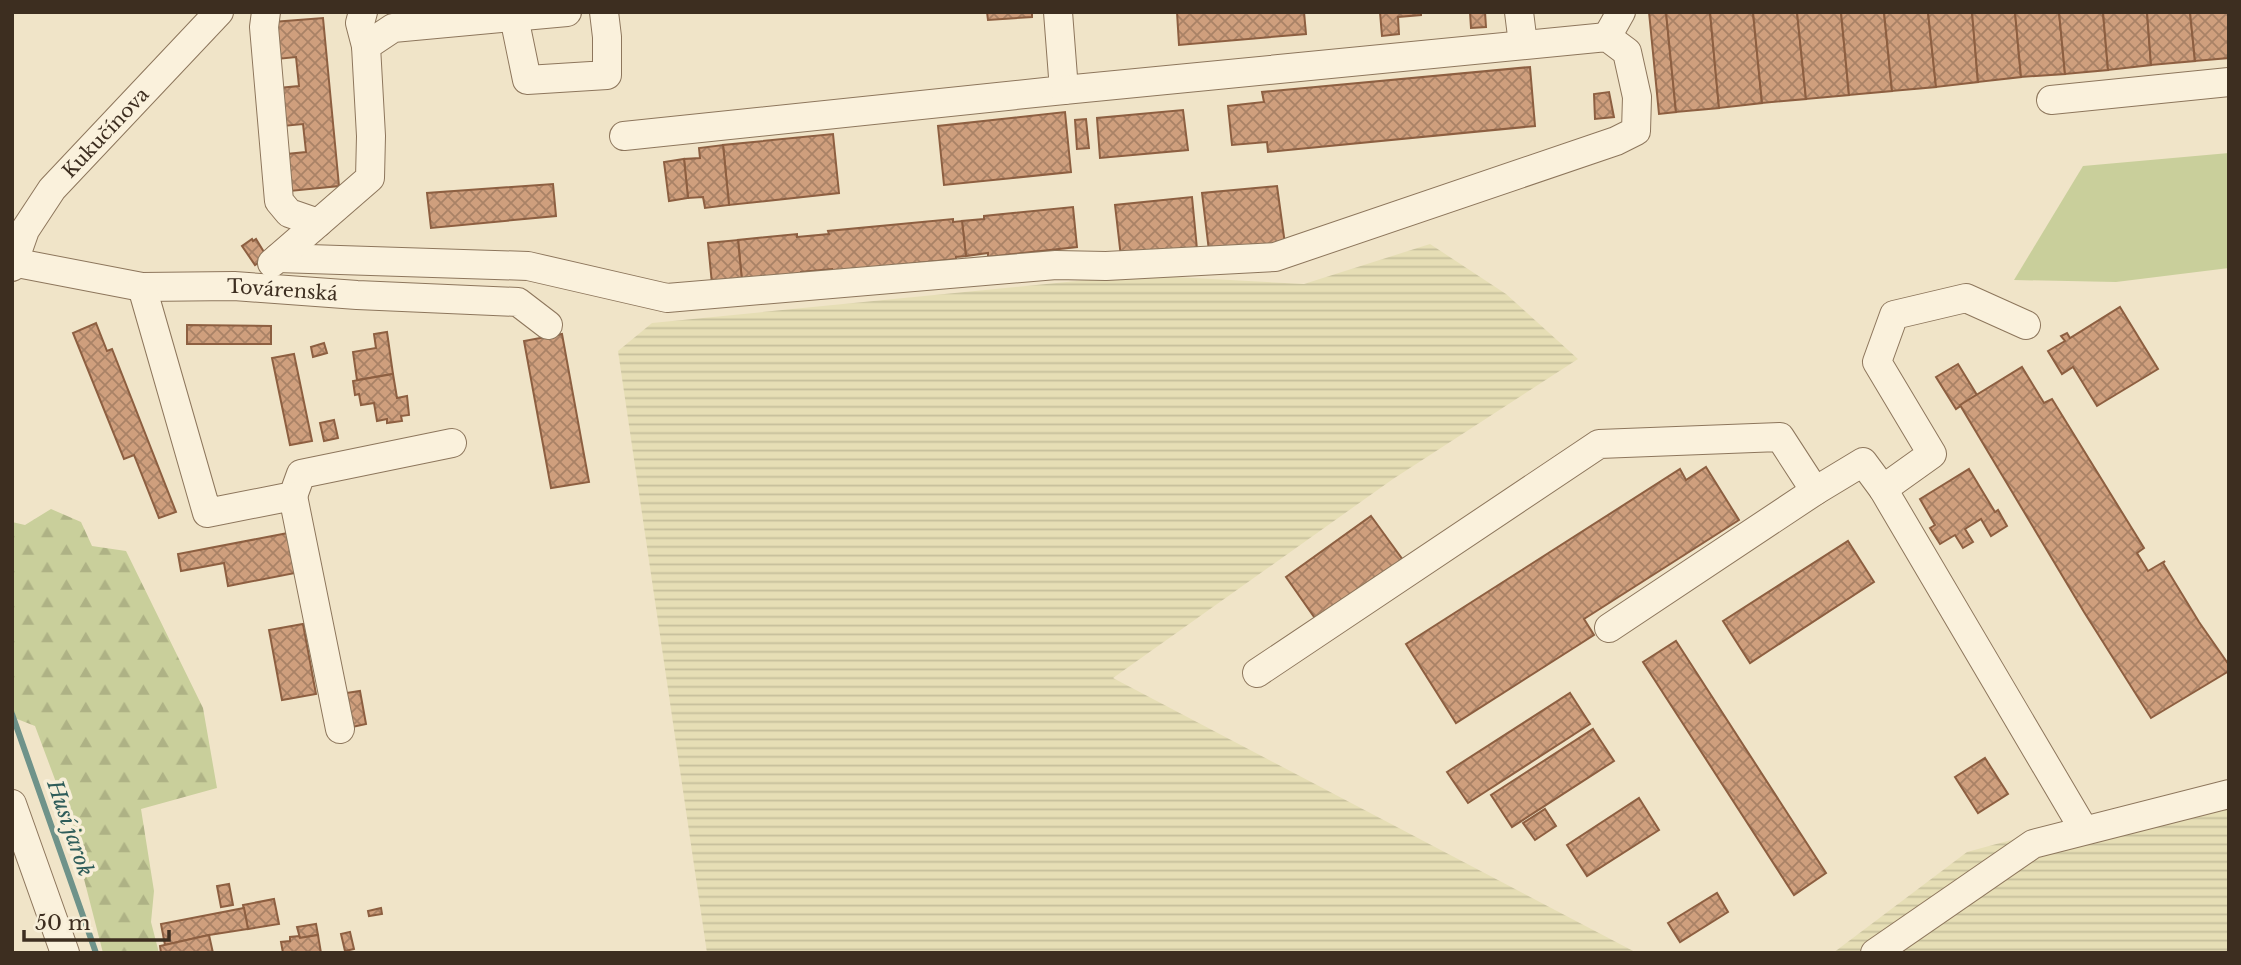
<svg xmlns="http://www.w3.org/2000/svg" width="2241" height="965" viewBox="0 0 2241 965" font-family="'Libre Baskerville',serif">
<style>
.farmland{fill:url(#farmland-rules)}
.green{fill:#c9cf9b}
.forest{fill:url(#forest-firs)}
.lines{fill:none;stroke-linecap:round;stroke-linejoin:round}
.stream{stroke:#6f938a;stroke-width:6}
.building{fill:url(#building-cross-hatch);stroke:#8d5f41;stroke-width:2}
.minor-casing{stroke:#8d765c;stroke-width:30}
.minor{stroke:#faf1dc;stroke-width:28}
.labels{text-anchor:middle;stroke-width:7;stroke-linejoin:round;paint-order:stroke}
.street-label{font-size:19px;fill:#3d2e20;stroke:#f7eed8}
.water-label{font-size:21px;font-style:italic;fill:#2f5d5a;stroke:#f7eed8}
</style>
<defs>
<pattern id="farmland-rules" width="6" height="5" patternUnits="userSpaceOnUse" patternTransform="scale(1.75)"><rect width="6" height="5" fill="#e6deb5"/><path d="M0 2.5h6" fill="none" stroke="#c6bf9b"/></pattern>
<pattern id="forest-firs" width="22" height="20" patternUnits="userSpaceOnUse" patternTransform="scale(1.75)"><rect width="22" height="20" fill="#c9cf9b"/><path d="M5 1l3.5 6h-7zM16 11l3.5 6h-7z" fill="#aeb285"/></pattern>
<pattern id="building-cross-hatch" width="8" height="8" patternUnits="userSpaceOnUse" patternTransform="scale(1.75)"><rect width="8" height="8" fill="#cf9f7d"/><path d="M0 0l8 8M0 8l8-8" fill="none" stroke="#a98266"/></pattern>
</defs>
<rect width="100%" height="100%" fill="#f0e4c8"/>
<!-- farmland -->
<g class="farmland">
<polygon points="1430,244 1506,294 1578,359 1393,479 1113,678 1637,953 707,953 618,351 652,323 1137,275 1304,284"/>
<polygon points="2229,781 2229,953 1833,953 1967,852"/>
</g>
<!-- green -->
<polygon class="green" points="2229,153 2229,268 2116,282 2014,280 2083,166"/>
<!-- forest -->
<polygon class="forest" points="51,509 81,522 92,546 126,551 203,708 217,788 141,809 154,891 151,922 159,953 103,953 66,809 35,726 12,717 12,522 25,525"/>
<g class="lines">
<!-- stream -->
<polyline class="stream" points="12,714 96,953"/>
</g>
<!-- building -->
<g class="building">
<polygon points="987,12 1032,12 1032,17 988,20"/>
<polygon points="1177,12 1304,12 1306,34 1179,45"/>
<polygon points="1380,12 1421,12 1421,15 1398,17 1399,34 1382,36"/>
<polygon points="1470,12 1485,12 1486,27 1471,28"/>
<polygon points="1649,12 1666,12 1676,112 1659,114"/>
<polygon points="1666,12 1710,12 1719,108 1676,112"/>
<polygon points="1710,12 1753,12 1762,103 1719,108"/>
<polygon points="1753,12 1797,12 1806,99 1762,103"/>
<polygon points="1797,12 1841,12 1849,95 1806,99"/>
<polygon points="1841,12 1884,12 1892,91 1849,95"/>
<polygon points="1884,12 1928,12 1936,87 1892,91"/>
<polygon points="1928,12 1972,12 1978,82 1936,87"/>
<polygon points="1972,12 2015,12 2021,77 1978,82"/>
<polygon points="2015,12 2059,12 2065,74 2021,77"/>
<polygon points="2059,12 2103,12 2108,70 2065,74"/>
<polygon points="2103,12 2147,12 2151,65 2108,70"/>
<polygon points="2147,12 2190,12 2195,61 2151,65"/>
<polygon points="2190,12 2229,12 2229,58 2195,61"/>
<polygon points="323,18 339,186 290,191 287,154 306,152 303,124 283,126 279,88 299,86 296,57 277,59 273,22"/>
<polygon points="1530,67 1535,126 1268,152 1267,142 1232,145 1228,106 1264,102 1262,92"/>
<polygon points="1609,92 1614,117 1595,119 1594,94"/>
<polygon points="1183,110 1188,150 1100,158 1097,118"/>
<polygon points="1065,112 1071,172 944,185 938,126"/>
<polygon points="1086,119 1089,148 1077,149 1075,120"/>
<polygon points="833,134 839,193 729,205 723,145"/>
<polygon points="723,145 729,205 705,208 703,197 688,198 684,159 700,158 699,148"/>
<polygon points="684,159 688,198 669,201 664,162"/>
<polygon points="553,184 556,216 431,228 427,193"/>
<polygon points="1277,186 1285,244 1209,251 1202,193"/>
<polygon points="1192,197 1197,249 1121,257 1115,205"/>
<polygon points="1073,207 1077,247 988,257 988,253 966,256 962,221 984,219 984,216"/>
<polygon points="953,219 953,222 962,221 966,256 956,257 956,259 832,272 832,269 801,272 801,275 742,281 738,240 797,234 797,237 829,234 828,231"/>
<polygon points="252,239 253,241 256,239 267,257 255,265 242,246"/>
<polygon points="738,240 742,281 712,284 708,243"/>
<polygon points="2120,307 2158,369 2097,406 2073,367 2062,374 2048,351 2065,341 2061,336 2067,333 2070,338"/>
<polygon points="96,323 107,351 112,349 176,512 159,518 134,455 124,459 73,333"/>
<polygon points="187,325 271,326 271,344 187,344"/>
<polygon points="387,332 393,374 357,380 353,352 376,348 374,334"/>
<polygon points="562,334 589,482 551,488 524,341"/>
<polygon points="324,343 327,353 313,357 311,347"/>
<polygon points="294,354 312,441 290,445 272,358"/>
<polygon points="1958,364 1977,395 1956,409 1936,377"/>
<polygon points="2022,367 2044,403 2052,399 2144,548 2137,553 2148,571 2165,561 2163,563 2199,622 2229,665 2229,671 2151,718 2084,612 1960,405"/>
<polygon points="393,374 397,398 407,396 409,415 401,416 402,421 387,423 387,419 377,421 374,403 361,405 359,394 355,395 353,381"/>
<polygon points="334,420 338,438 324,441 320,423"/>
<polygon points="1706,467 1739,520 1584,619 1594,635 1456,723 1406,644 1680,469 1686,480"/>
<polygon points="1969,469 1995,512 1998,510 2007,526 1991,536 1981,519 1965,529 1973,542 1963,548 1955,535 1940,544 1930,528 1935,525 1920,499"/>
<polygon points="1371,516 1403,560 1317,621 1286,577"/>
<polygon points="288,533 295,573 228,586 224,563 181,571 178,554"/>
<polygon points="1848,541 1874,582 1750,663 1723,621"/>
<polygon points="303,624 316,694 282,700 269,630"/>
<polygon points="1676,641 1826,873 1794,895 1643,662"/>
<polygon points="360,691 366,724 352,727 346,693"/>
<polygon points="1570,693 1590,724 1468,803 1447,772"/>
<polygon points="1593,729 1614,761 1512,827 1491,795"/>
<polygon points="1985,758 2008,794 1978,813 1955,777"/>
<polygon points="1639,798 1659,830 1587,876 1567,845"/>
<polygon points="1545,809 1556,826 1535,840 1523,823"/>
<polygon points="229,884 233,905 221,907 217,886"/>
<polygon points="1717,893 1728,912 1680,942 1668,923"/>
<polygon points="274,899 279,924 248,929 243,905"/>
<polygon points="244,908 248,929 209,935 165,945 161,924"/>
<polygon points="381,908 382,914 369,916 368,911"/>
<polygon points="316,924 318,935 300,938 297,927"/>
<polygon points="350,932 354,949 345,951 341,934"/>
<polygon points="209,935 213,953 161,953 160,946"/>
<polygon points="318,935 321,953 283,953 281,942 290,941 290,937 299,936 300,938"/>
</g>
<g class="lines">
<defs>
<g id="minor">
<polyline points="266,12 264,27 279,201 289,213 318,223"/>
<polyline points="363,12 360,23 366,46"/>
<polyline points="1519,12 1523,44"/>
<polyline points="514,17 527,80 607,75 607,37 604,12"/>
<polyline points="1607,37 1621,12"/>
<polyline points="2051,100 2229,82"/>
<polyline points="624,136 1064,90 1058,12"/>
<polyline points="278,258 528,266 667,298 1056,265 1106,266 1275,257 1616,141 1636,131 1637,97 1627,52 1607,37 1064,90"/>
<path id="s1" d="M12 262 142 287 234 286 357 295 518 302 548 325"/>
<polyline points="272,263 370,178 371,136 366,46 393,28 567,12"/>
<path id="s2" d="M12 267 25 230 52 189 219 12"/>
<polyline points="142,287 207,513 293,496 301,474 452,443"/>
<polyline points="1883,489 1932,454 1877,362 1894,315 1966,298 2026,325"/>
<polyline points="293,496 340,729"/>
<polyline points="1609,628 1815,491 1863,462 1883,489 2084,830"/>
<polyline points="1257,673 1599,444 1780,437 1815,491"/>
<polyline points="12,804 65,953"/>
<polyline points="1875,953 2033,844 2229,794"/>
</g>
</defs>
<!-- minor casing -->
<use href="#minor" class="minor-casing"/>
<!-- minor -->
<use href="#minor" class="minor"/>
</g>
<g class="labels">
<!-- street labels -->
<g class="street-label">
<text dy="7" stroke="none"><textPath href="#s2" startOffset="166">Kukučínova</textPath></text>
<text dy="7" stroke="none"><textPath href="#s1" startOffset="273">Továrenská</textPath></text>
</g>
<!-- water labels -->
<g class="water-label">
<text transform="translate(70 828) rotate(71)" y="7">Husí jarok</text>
</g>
</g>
<!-- border -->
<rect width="2241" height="965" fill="none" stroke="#3d2e20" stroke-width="28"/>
<!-- scale -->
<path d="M24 930v10h145v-10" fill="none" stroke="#3d2e20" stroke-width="3.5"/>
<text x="35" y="930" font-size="21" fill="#3d2e20" stroke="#f7eed8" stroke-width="5" paint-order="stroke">50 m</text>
</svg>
